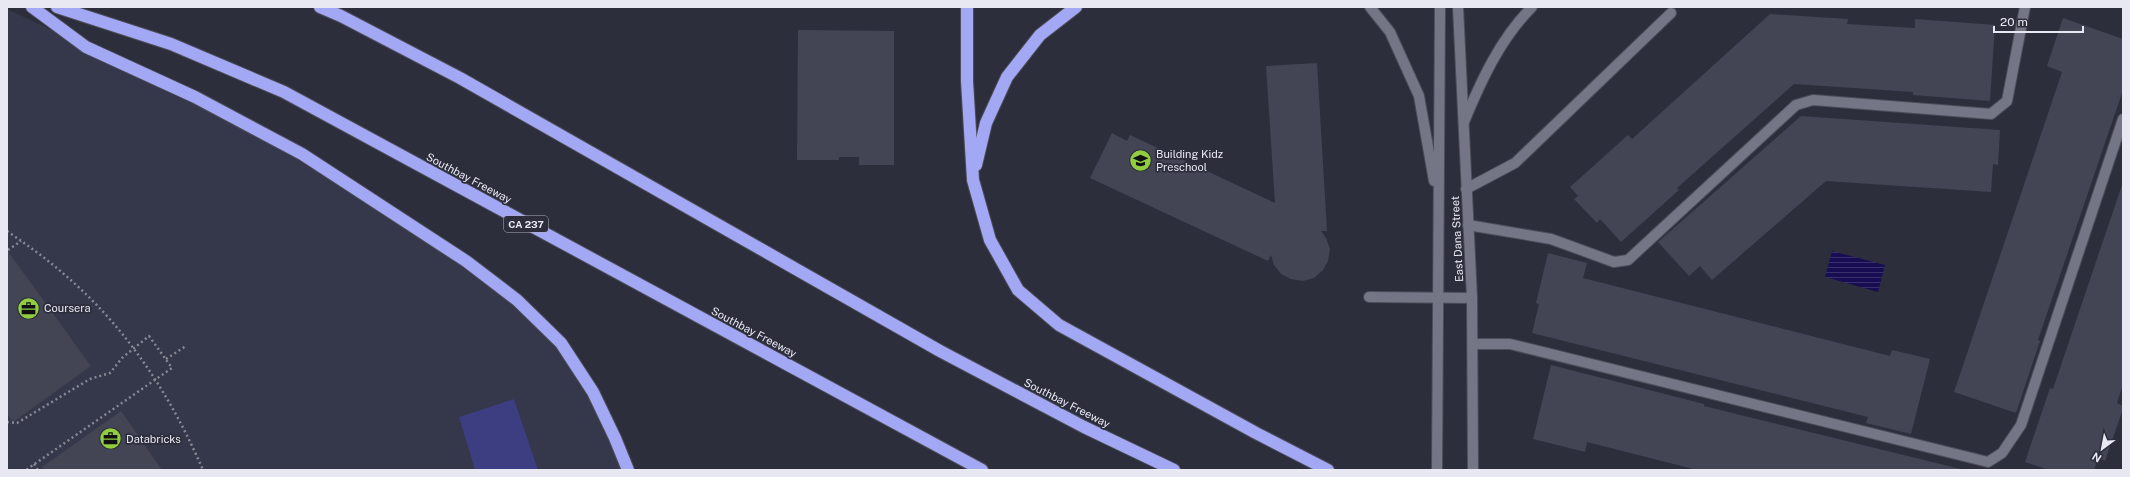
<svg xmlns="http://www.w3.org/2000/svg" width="2130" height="477" viewBox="0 0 2130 477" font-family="'Public Sans',sans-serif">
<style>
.built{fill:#35374a}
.green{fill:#3d3d82}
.water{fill:url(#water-rules)}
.building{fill:#434554}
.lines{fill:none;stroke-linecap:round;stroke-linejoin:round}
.lane-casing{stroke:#4c4d59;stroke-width:12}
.secondary-casing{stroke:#4c4d59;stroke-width:12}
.highway-casing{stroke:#4c4d59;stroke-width:14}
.path{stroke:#878894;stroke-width:2.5;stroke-dasharray:2 3;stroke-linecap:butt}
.lane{stroke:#747686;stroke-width:10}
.secondary{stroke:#747686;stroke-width:10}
.highway{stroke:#a2a8f4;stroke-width:12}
.labels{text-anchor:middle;stroke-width:3.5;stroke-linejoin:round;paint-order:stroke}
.shield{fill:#2d2e3c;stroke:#afb0bb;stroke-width:1}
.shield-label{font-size:10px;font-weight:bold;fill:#e7e8f2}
.poi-label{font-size:11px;fill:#e7e8f2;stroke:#2d2e3c;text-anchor:start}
.street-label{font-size:11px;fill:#e7e8f2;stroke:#2d2e3c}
</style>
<defs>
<pattern id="water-rules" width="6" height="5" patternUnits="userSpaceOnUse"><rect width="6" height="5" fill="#180d52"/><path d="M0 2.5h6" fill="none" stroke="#3a306b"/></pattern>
</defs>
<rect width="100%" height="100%" fill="#2d2e3c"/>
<!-- built -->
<polygon class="built" points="7,9 195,97 302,154 466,261 561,343 628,470 7,470"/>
<!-- green -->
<polygon class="green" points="514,399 538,470 475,470 459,417"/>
<!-- water -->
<polygon class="water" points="1832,251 1885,265 1878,292 1825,277"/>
<!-- building -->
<g class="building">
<polygon points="1770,14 1848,19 1847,24 1915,28 1915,19 1995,25 1990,101 1913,95 1913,92 1794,84 1677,188 1679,190 1621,242 1600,219 1597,223 1574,199 1578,196 1570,187 1628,135 1632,139"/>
<polygon points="2063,18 2123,39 2123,90 2038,340 2040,341 2016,413 1954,392 2062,72 2047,66"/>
<polygon points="798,30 894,31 894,165 859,165 859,157 839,157 839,160 797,160"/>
<polygon points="1317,63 1327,231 1321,231 1326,238 1330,249 1328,261 1323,270 1314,278 1303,281 1291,279 1281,274 1274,265 1271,255 1268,261 1090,178 1112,133 1127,141 1130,135 1275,203 1266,66"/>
<polygon points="1801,116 2000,130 1998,165 1993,164 1991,192 1826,181 1712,280 1700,266 1689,276 1658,242"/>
<polygon points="2123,182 2123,384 2117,403 2123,406 2123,409 2105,461 2098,458 2094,470 2049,470 2025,462 2050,388 2053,389"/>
<polygon points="7,250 91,366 13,422 7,414"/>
<polygon points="1548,253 1587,263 1583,278 1890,356 1892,350 1930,359 1911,434 1866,423 1868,417 1532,333 1539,304 1536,303"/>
<polygon points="1551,365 1704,404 1704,406 1965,470 1697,470 1587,442 1585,452 1533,439"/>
<polygon points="121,411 162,470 44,470 42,467"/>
</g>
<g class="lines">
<defs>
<g id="lane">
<polyline points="1466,189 1515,163 1671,13"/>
<polyline points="1468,225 1551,239 1614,262 1628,260 1796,105 1813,100 1991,114 2007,101 2025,7"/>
<polyline points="1369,297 1472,298"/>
<polyline points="1473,344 1510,344 1988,462 2002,453 2021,425 2123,119"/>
</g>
<g id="secondary">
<polyline points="1370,7 1390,32 1419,96 1434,181"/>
<polyline points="1458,7 1472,298 1473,470"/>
<path d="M1464 122C1481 81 1500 39 1532 7"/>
<polyline points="1437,470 1440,7"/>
</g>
<g id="highway">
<polyline points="32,7 86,47 195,97 302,154 466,261 517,300 561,343 593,392 615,438 628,470"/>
<polyline points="57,7 171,44 284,92 982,470"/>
<polyline points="320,7 341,16 460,78 940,351 1084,427 1174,470"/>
<polyline points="967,7 967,81 973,180 990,240 1018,290 1059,325 1256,433 1328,470"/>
<polyline points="976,165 986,123 1007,77 1040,35 1076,7"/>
</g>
</defs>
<!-- lane casing -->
<use href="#lane" class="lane-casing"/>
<!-- secondary casing -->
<use href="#secondary" class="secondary-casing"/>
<!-- highway casing -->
<use href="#highway" class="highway-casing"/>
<!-- path -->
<g class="path">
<path d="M7 231C27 245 47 259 65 275 127 328 171 396 203 470"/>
<polyline points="8,250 21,241"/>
<polyline points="166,359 186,346"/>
<polyline points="7,422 17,423 90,379 110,373 122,358 149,336 172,368 26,470"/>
<polyline points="34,464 38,470"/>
</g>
<!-- lane -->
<use href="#lane" class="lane"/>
<!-- secondary -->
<use href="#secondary" class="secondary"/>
<!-- highway -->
<use href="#highway" class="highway"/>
</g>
<!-- icons -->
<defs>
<symbol id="school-disc" viewBox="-11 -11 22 22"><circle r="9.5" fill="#90cd41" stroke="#2d2e3c"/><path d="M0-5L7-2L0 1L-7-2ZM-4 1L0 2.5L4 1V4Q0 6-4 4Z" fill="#111"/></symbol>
<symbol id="office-disc" viewBox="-11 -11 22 22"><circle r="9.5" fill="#90cd41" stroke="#2d2e3c"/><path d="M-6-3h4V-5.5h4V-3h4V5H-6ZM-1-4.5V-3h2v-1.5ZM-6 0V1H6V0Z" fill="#111"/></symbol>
</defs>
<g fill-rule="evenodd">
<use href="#school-disc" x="1128" y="148" width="25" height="25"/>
<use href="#office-disc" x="16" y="296" width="25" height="25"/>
<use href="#office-disc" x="98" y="426" width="25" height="25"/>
</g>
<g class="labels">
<!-- shield labels -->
<rect class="shield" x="504" y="216" width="44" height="16" rx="3"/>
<g class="shield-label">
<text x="526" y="228">CA 237</text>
</g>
<!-- poi labels -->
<g class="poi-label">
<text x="1156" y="158">Building Kidz<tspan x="1156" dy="13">Preschool</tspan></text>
<text x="44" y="312">Coursera</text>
<text x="126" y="443">Databricks</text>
</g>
<!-- street labels -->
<g class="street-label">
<text transform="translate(469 178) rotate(28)" y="4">Southbay Freeway</text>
<text transform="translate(1457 239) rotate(-93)" y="4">East Dana Street</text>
<text transform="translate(754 332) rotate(28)" y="4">Southbay Freeway</text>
<text transform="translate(1067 403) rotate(27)" y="4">Southbay Freeway</text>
</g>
</g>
<!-- border -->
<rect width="2130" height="477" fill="none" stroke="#e7e8f2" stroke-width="16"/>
<!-- north arrow -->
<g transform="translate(2102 449) rotate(212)" stroke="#2d2e3c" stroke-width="3" paint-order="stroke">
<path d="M0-3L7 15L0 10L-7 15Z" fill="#e7e8f2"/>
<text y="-6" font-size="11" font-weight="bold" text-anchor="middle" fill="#e7e8f2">N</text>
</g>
<!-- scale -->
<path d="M1994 26v6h89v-6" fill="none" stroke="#e7e8f2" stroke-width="2"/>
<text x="2000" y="26" font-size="12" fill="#e7e8f2" stroke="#2d2e3c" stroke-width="3" paint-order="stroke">20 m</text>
</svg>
